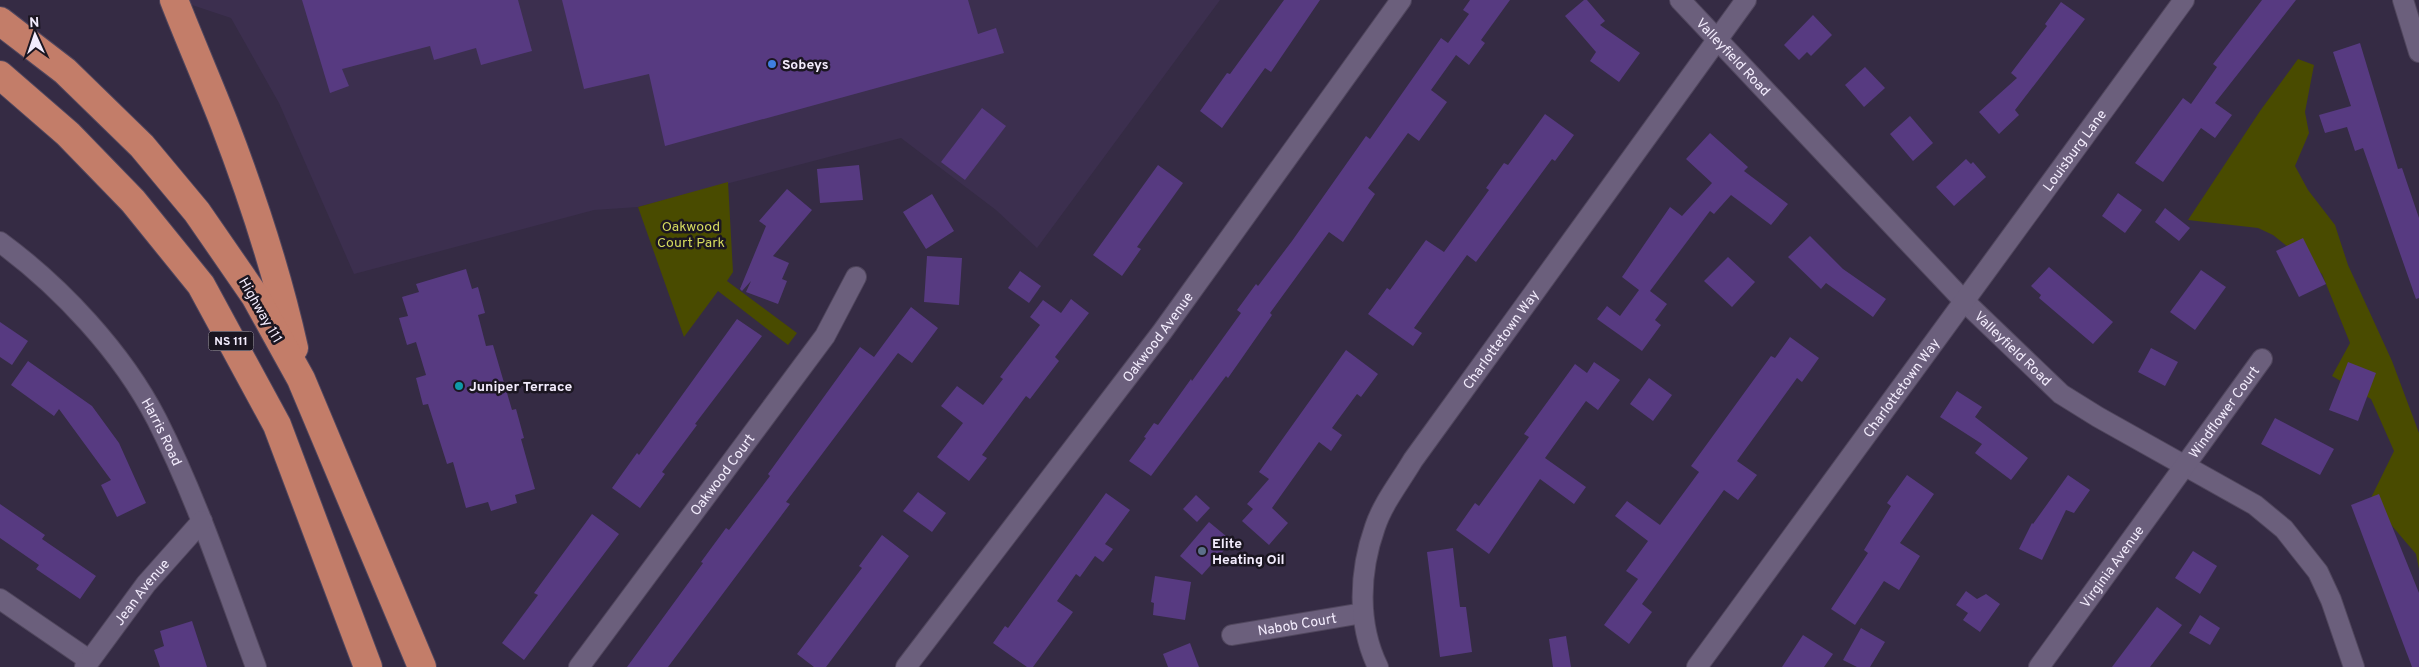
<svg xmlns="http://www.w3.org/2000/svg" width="2419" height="667" viewBox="0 0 2419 667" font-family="Overpass,sans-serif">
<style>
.built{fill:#3c2f4f}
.green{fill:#494b00}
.building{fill:#573a81}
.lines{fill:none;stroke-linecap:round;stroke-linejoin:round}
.minor-casing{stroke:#50465d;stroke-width:22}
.highway-casing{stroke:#50465d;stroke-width:30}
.minor{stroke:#6b5f7c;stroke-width:20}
.highway{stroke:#c37d69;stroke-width:28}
.shop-dot{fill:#3f7fe0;stroke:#1b1621;stroke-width:2}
.culture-dot{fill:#0f9aa8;stroke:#1b1621;stroke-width:2}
.service-dot{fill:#5c6f8a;stroke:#1b1621;stroke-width:2}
.labels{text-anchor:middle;stroke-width:5;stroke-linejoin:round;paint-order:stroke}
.shield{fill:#1b1621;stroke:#b2acbb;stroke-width:1}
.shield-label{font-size:12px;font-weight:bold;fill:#f3ecfd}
.street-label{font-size:14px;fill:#f3ecfd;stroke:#1b1621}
.poi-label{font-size:14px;font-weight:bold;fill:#f3ecfd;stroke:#1b1621;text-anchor:start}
.park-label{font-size:14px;fill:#d5da5e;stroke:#1b1621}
</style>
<rect width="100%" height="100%" fill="#352b44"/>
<!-- built -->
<polygon class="built" points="177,0 1220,0 1037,248 996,210 901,138 638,207 594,210 354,274 279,103 231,18"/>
<!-- green -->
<g class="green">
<polygon points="2298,59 2314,65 2305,112 2309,133 2295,166 2308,190 2335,225 2348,265 2392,361 2419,433 2419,569 2416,554 2370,500 2394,451 2371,399 2332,376 2350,343 2322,274 2273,235 2258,228 2188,220 2260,111"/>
<polygon points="728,182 733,272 727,281 797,333 788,345 718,291 684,337 638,207"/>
</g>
<!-- building -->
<g class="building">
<polygon points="302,0 518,0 532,51 481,65 476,48 434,60 430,46 342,69 349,86 330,93"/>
<polygon points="562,0 968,0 978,34 996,28 1004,53 665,146 649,74 584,89"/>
<polygon points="1284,0 1320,0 1271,72 1265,68 1222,128 1200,111 1227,73 1230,74"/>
<polygon points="1470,0 1510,0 1481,40 1485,43 1469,65 1456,55 1431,90 1447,102 1419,141 1408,133 1368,188 1375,194 1343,242 1329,232 1270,313 1272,315 1228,378 1226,376 1151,476 1129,461 1146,438 1144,437 1154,423 1158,425 1191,379 1192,381 1241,313 1237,310 1256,284 1258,286 1292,241 1366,136 1370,139 1441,38 1448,43 1469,14 1463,10"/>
<polygon points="1584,0 1587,0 1605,21 1600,25 1640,53 1619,82 1590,61 1596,52 1565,16"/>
<polygon points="2262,0 2296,0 2215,103 2232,115 2215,138 2201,128 2163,182 2135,163 2183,98 2191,104 2217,67 2213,64"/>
<polygon points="2061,2 2085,19 2015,110 2019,115 1999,134 1979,112 2017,78 2011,73 2047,26 2045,24"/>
<polygon points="1813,15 1832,35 1811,56 1807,52 1799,60 1784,45"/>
<polygon points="2360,43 2398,169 2402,168 2419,218 2419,298 2416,299 2363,148 2355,151 2347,127 2325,133 2319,115 2351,106 2333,52"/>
<polygon points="1865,67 1885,88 1864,107 1845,85"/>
<polygon points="982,108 1006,126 965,180 941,162"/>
<polygon points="1545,114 1574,135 1555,161 1552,159 1476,262 1467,255 1414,328 1422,333 1413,346 1368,314 1387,288 1390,290 1426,240 1444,252 1489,190 1486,188 1504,163 1508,165"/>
<polygon points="1910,116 1933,143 1913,161 1890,134"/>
<polygon points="1710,133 1748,167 1744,171 1788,204 1771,225 1731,195 1714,214 1710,211 1650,291 1667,304 1655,320 1661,325 1642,351 1597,319 1607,306 1620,316 1639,290 1622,277 1670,207 1682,216 1712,183 1686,159"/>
<polygon points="1966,159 1971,164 1973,162 1986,177 1954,206 1936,187"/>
<polygon points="859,165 863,200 820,203 817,169"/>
<polygon points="1158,165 1183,183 1137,247 1141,249 1122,276 1093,255"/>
<polygon points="787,189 812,210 773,256 789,263 782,279 787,281 778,304 746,292 751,281 742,291 740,289 766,226 759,221"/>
<polygon points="2118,193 2142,210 2125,233 2102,216"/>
<polygon points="932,194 954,231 926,249 903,212"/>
<polygon points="2165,208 2190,228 2179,241 2155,222"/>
<polygon points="1810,236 1843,269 1886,299 1873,317 1826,283 1821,289 1788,257"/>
<polygon points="2303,238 2326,284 2299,297 2276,251"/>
<polygon points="927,256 962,258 959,305 924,302"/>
<polygon points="1728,257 1755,282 1732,307 1704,281"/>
<polygon points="2049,267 2113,322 2093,344 2039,298 2041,295 2031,286"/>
<polygon points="466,269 472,289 478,287 485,313 478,315 486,346 493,345 512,410 516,409 524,438 521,439 535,489 515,495 517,503 491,511 488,502 466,508 453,462 447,464 428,404 423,405 416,378 426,375 416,342 407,345 399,318 408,316 402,297 419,292 416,284"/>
<polygon points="2201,270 2226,287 2195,330 2170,312"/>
<polygon points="1020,271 1041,286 1029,303 1008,288"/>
<polygon points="1071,299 1089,313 1055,357 1059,361 1030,399 1026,396 982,455 987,458 969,481 937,457 963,423 941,406 957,386 983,405 1003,379 1000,377 1040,325 1030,317 1043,300 1061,313"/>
<polygon points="911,307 938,328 912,363 898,353 786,502 790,504 668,667 627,667 703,563 701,562 726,528 729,530 770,476 768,474 860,347 874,357"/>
<polygon points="737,319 762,336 695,424 697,425 662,472 665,474 640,508 612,488 637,453 639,455"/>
<polygon points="0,322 28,341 12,365 0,357"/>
<polygon points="1790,337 1819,358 1802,382 1797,378 1737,461 1757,475 1738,500 1724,490 1642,604 1652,612 1629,644 1604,625 1638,579 1626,571 1648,541 1615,516 1627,501 1660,525 1699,472 1691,466 1771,356 1775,358"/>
<polygon points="2151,348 2178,362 2165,386 2138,372"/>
<polygon points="1346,350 1378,374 1361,397 1357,394 1332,428 1342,435 1331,451 1319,442 1272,508 1288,523 1269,545 1242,521 1253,509 1247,504 1269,479 1259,472"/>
<polygon points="28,361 92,406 119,443 146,503 117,517 101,485 111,480 59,409 54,416 11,385"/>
<polygon points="1594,362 1620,380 1598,410 1586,401 1545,458 1586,487 1574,504 1540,479 1489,554 1456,530 1475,503 1479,506 1529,437 1524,434 1575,364 1587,373"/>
<polygon points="2348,362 2376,373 2358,421 2329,410"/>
<polygon points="1649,378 1672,395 1653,421 1630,404"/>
<polygon points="1957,391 1982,407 1975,417 2028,458 2011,480 1975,453 1982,444 1940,417"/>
<polygon points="2275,418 2334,449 2320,475 2261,444"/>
<polygon points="1907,475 1934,494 1900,543 1920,556 1899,590 1884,581 1855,625 1831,609 1868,553 1864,550 1891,506 1887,503"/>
<polygon points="2068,475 2090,490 2074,513 2066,510 2042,560 2019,549 2032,523 2033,524"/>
<polygon points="918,492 946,513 932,532 903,511"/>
<polygon points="1106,493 1130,510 1105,544 1113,549 1103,562 1095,556 1080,577 1076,574 1057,601 1073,612 1033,667 1027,667 993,643 1005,626 1008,628"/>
<polygon points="2379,494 2419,593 2419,667 2412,667 2351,505"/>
<polygon points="1196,495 1210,508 1197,522 1183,509"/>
<polygon points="0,504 45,535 42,539 96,576 80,599 36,569 39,565 0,538"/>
<polygon points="592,514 619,534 524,660 502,643 538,595 534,593"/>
<polygon points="1209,522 1232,541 1202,575 1180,556"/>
<polygon points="882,535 909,556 826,667 814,667 797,654 862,568 859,566"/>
<polygon points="1453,548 1460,607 1466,607 1472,652 1440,657 1427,552"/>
<polygon points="2193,551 2217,566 2200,594 2175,578"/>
<polygon points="1155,576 1191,582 1185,620 1153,615 1154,603 1151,602"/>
<polygon points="1966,591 1977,599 1986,594 2000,604 1980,632 1963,620 1968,613 1956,605"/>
<polygon points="2157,607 2182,625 2150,667 2112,667"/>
<polygon points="2200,615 2220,628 2210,645 2189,633"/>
<polygon points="192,621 207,667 160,667 154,650 164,646 160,631"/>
<polygon points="1861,628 1885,642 1870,667 1857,667 1843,660"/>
<polygon points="1803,635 1833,654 1824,667 1782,667"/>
<polygon points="1566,636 1571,667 1553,667 1549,639"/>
<polygon points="1190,643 1199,667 1168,667 1163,654"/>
</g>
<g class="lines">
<defs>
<g id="minor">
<path id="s1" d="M1680 0 1963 300 2061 394 2098 417 2255 505 2284 529 2318 572 2331 600 2354 667"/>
<polyline points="2403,0 2419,52"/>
<path id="s2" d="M0 242C61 287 122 352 157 420 197 499 225 584 256 667"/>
<polyline points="0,599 89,660"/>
<path id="s3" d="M1232 635 1363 613"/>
<path id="s4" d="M85 667 146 584 202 521"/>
<path id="s5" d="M579 667 825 336 856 277"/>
<path id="s6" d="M906 667 1162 332 1401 0"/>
<path id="s7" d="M1378 667C1357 624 1359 572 1375 527 1383 503 1400 482 1413 460L1746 0"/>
<path id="s8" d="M1697 667 2184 0"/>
<path id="s9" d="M2039 667 2262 359"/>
</g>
<g id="highway">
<path d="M174 0C190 41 208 82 224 123 252 196 277 272 294 348"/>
<polyline points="0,21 65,71 142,146 197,212 255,296 301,379 422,667"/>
<polyline points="0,75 68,134 133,201 201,285 277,425 368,667"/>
</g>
</defs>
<!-- minor casing -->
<use href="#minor" class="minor-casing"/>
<!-- highway casing -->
<use href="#highway" class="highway-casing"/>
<!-- minor -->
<use href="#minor" class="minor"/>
<!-- highway -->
<use href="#highway" class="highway"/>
</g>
<!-- markers -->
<circle class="shop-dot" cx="772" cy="64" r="5"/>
<circle class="culture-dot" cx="459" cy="386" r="5"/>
<circle class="service-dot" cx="1202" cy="551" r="5"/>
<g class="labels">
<!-- shield labels -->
<rect class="shield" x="208.5" y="331.5" width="45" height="19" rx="4"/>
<g class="shield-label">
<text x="231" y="345">NS 111</text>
</g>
<!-- street labels -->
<g class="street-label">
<text dy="5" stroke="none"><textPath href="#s1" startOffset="78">Valleyfield Road</textPath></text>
<text dy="5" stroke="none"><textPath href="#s8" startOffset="640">Louisburg Lane</textPath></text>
<text transform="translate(261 310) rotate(60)" y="5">Highway 111</text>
<text dy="5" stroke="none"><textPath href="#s6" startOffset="415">Oakwood Avenue</textPath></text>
<text dy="5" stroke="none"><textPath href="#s7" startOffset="370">Charlottetown Way</textPath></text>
<text dy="5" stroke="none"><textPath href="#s1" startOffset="482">Valleyfield Road</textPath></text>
<text dy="5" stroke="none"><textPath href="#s8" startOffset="346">Charlottetown Way</textPath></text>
<text dy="5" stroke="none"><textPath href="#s9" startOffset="315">Windflower Court</textPath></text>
<text dy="5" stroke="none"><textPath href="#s2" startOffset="252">Harris Road</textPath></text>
<text dy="5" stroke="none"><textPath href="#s5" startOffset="240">Oakwood Court</textPath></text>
<text dy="5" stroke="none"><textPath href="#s9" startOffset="124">Virginia Avenue</textPath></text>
<text dy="5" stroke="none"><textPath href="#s4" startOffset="94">Jean Avenue</textPath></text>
<text dy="5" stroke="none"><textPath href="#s3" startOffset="66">Nabob Court</textPath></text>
</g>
<!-- poi labels -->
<g class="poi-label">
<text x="782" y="69">Sobeys</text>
<text x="469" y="391">Juniper Terrace</text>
<text x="1212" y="548">Elite<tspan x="1212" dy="16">Heating Oil</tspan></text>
</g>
<!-- park labels -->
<g class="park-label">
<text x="691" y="231">Oakwood<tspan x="691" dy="16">Court Park</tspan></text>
</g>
</g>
<!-- north arrow -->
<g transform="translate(35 35) rotate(357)" stroke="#1b1621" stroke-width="4" paint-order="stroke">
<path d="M0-4L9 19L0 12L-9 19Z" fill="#f3ecfd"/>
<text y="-8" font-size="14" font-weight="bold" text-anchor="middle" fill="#f3ecfd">N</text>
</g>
</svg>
